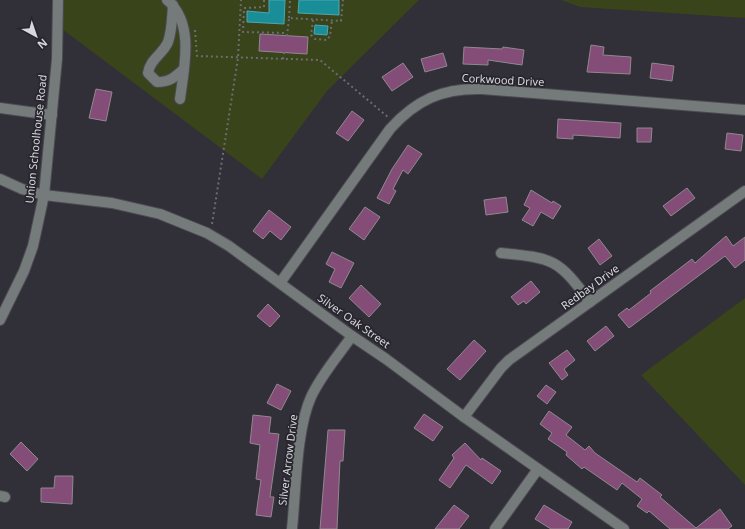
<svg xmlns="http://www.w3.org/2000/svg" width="745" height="529" viewBox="0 0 745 529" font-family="'Noto Sans',sans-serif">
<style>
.green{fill:#39441a}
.water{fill:#198e99;stroke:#52a4ad}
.building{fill:#844d78;stroke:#91888f}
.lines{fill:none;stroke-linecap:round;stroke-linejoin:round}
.minor-casing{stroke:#4c4a52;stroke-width:12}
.path{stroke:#6d6b73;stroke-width:2;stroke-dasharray:2 3;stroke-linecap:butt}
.minor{stroke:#757a7b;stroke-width:10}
.labels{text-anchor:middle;stroke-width:3.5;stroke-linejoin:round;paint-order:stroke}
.street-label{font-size:11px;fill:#d8d7dc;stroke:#27252d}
</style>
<rect width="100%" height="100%" fill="#312f38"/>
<!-- green -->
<g class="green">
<polygon points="58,0 419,0 327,91 262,179 58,26"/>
<polygon points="561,0 745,0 745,18 580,7"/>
<polygon points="745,298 745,485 641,375"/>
</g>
<!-- water -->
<g class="water">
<polygon points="269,0 285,0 284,24 247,22 247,11 269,13"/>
<polygon points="299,0 339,0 339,15 298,13"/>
<polygon points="315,25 328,26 327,35 314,34"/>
</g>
<!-- building -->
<g class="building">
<polygon points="260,34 308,37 307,54 259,51"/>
<polygon points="591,45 604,47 603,55 631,57 630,74 587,72"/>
<polygon points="464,47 502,49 503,47 524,50 522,65 488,60 488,65 463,64"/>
<polygon points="443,53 447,66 425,72 421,59"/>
<polygon points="403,63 413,77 392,91 382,77"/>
<polygon points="652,63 674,66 672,81 650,78"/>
<polygon points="96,89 112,92 106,121 89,118"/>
<polygon points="352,111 364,120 348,141 336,133"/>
<polygon points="558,119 621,123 620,138 573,135 573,139 557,138"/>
<polygon points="637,128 652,128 651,142 637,142"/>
<polygon points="727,133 743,135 741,151 725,149"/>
<polygon points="408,145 422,154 408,174 403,170 393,189 396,191 389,204 377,198 392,169"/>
<polygon points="687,188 695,198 671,216 663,206"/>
<polygon points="531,190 552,203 553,201 561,206 553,219 541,212 533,226 522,220 530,208 524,205"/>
<polygon points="506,197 508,212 486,215 484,200"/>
<polygon points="365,207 380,217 364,240 349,229"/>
<polygon points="269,210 291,227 281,240 270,231 263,239 253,231"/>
<polygon points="726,236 733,246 745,237 745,260 735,268 725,256 629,328 618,315 627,308 629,310 651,293 650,291 692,259 695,263"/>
<polygon points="599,239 612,256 600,265 588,248"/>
<polygon points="332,252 354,263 341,288 329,282 335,269 326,264"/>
<polygon points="531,281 540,292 526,304 524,301 518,305 511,297"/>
<polygon points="361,285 381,304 369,317 349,298"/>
<polygon points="268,304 280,316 270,327 257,316"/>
<polygon points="606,326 614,336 595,351 587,341"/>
<polygon points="474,340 486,351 460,380 447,369"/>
<polygon points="567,350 575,360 564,369 568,375 562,380 549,363"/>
<polygon points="277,384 291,391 281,410 267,403"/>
<polygon points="546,385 556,392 547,404 537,396"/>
<polygon points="549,411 572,427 566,435 585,450 589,446 595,453 637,482 640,478 662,495 660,497 696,528 720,509 732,526 728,529 670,529 649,511 647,513 637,506 642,499 622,483 617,490 584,467 582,469 566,455 567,452 548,439 552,433 540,424"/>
<polygon points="424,414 443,427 433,441 414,428"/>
<polygon points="253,415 271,417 269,433 279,434 270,497 274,497 271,517 256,515 261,480 256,479 260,445 250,443"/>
<polygon points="328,430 345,430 343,461 340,461 337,529 320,529"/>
<polygon points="21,442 38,459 27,471 10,454"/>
<polygon points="465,443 481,460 482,458 501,471 492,484 466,465 450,488 439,480 454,458 452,455"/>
<polygon points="55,476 73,476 72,504 41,502 41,488 54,488"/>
<polygon points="454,505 469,516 459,529 435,529"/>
<polygon points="544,505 572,522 568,529 551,529 535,519"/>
</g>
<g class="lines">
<defs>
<g id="minor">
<path d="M167 0C195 23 184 68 180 99"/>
<path d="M173 5C172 17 172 31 168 42 163 54 150 59 148 73L157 82C170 82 175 77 184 69"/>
<polyline points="0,108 52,115"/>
<polyline points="0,179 22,189 44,195 112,203 160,214 207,233 229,246 352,336 386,359 464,417 624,529"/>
<path d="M501 253C554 258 558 259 590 302"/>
<path d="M280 283 390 129C416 100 442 88 482 89L745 110"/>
<polyline points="0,320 24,271 33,246 44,195 57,59 58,0"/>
<polyline points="464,417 501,368 509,360 745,191"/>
<polyline points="0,496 5,497"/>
<path d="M292 529C296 491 296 430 311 397 321 375 338 356 352 336"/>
<polyline points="495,529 538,469"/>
</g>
</defs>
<!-- minor casing -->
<use href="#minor" class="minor-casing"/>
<!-- path -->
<g class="path">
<polyline points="264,0 264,7 244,8 243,32 287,33"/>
<polyline points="289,18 290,0"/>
<polyline points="313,20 311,35 315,39 327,40 330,36 332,20"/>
<polyline points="195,30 197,56 320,60 388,117"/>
<polyline points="287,36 289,18 341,21 343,0"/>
<polyline points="283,59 284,52"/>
<polyline points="212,224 238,58 241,0"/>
</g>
<!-- minor -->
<use href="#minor" class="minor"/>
</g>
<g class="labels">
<!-- street labels -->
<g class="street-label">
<text transform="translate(503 80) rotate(3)" y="4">Corkwood Drive</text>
<text transform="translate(36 139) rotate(-84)" y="4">Union Schoolhouse Road</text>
<text transform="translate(590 287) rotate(-36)" y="4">Redbay Drive</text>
<text transform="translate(354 321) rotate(35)" y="4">Silver Oak Street</text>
<text transform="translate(288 460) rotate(-83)" y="4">Silver Arrow Drive</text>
</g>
</g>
<!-- north arrow -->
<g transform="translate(36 36) rotate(140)" stroke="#27252d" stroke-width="3" paint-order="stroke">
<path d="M0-3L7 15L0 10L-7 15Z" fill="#d8d7dc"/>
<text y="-6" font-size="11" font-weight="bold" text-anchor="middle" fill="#d8d7dc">N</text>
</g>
</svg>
